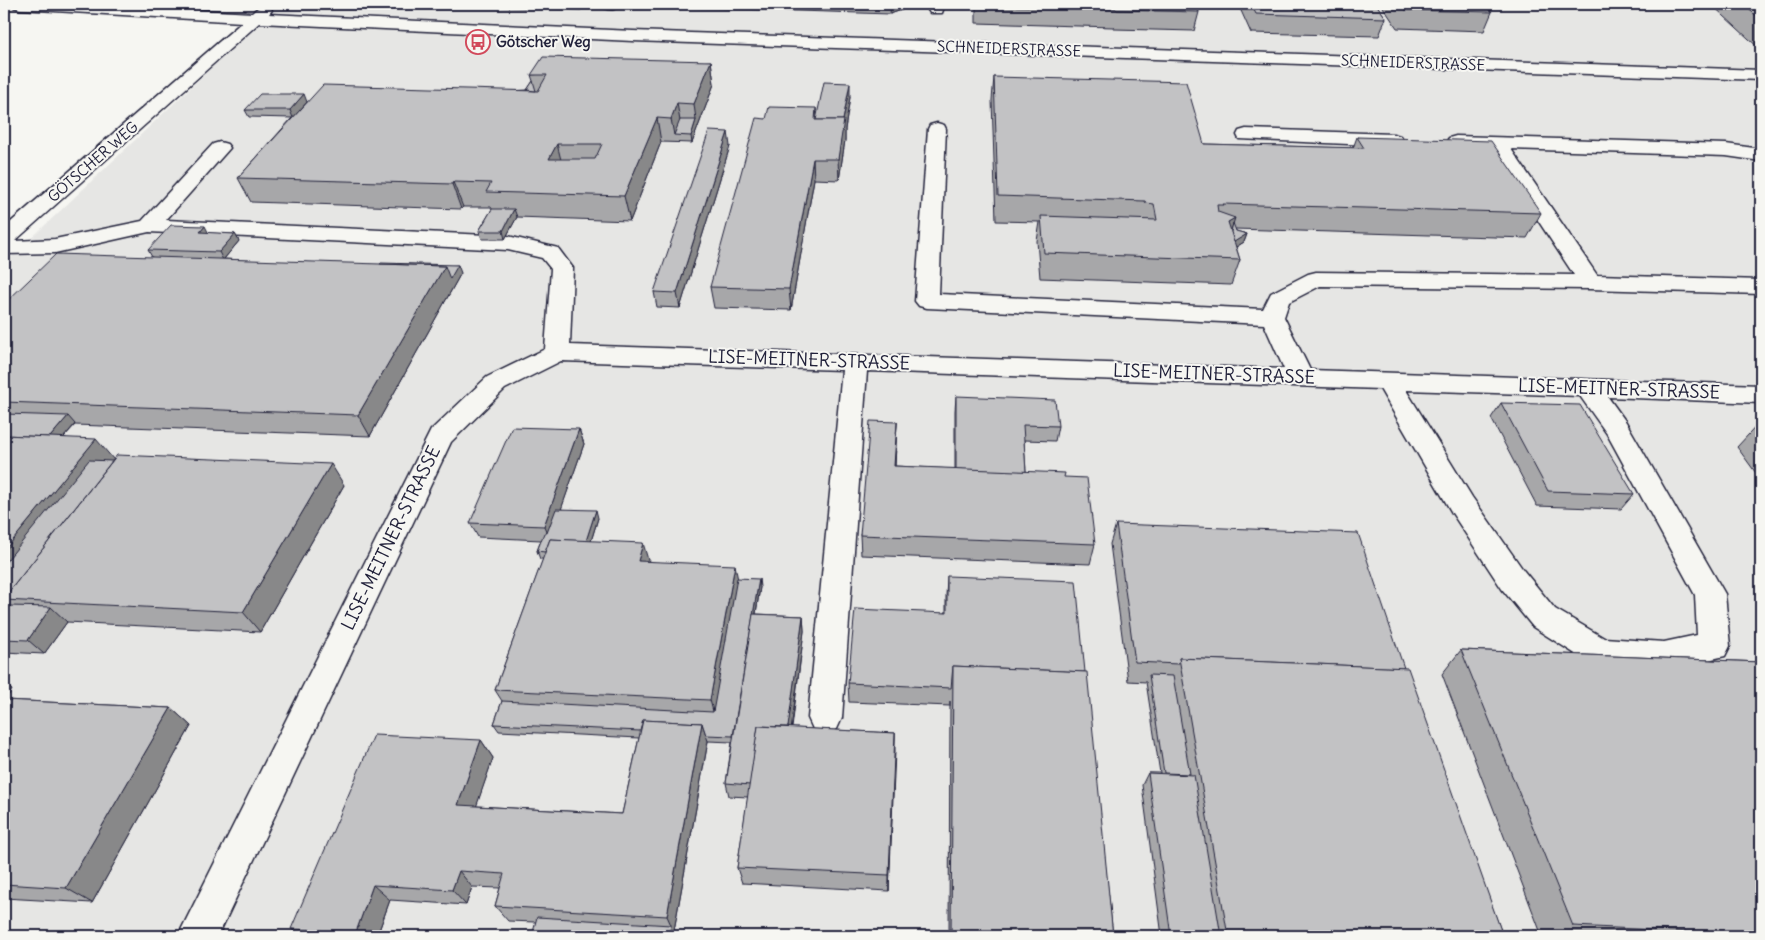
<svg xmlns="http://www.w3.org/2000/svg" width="1765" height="940" viewBox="0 0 1765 940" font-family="Delius,sans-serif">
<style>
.built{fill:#e6e6e4}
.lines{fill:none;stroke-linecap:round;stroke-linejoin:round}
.minor-casing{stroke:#22223b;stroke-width:3}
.minor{fill:#f6f6f2;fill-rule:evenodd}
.wall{fill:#a7a7a9;stroke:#22223b}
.shaded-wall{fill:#888889;stroke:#22223b}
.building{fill:#c2c2c4;stroke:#22223b;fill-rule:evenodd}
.labels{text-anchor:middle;stroke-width:4;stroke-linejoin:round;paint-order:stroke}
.far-poi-label{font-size:15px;font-weight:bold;fill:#22223b;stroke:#f6f6f2;text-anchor:start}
.far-street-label{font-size:15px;fill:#22223b;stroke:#f6f6f2}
.street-label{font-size:18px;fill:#22223b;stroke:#f6f6f2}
</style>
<rect width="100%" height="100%" fill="#f6f6f2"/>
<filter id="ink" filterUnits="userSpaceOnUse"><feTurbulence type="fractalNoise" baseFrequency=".02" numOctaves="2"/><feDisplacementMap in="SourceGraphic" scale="10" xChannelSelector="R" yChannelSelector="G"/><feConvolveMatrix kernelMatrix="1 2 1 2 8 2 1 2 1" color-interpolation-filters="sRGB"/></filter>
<g filter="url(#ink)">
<!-- built -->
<polygon class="built" points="279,4 1761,4 1761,936 4,936 4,264"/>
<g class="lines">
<defs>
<g id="minor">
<path d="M12 4H95L252 13C258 7 261 5 270 7L272 10 269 14 633 31 1761 70V80L633 41 259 23 15 241 55 239 142 221 213 144 220 142 227 144 230 148 166 220 508 236 558 248 573 268 570 345 1284 369 1264 324 927 308 919 306 915 301 928 129 930 125 937 123 944 125 946 129 939 294 1263 309 1271 293 1308 274 1316 272 1574 275 1491 149 1449 146 1446 142 1449 138 1456 136 1726 144 1761 149V161L1726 156 1511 149 1597 275 1761 280V294L1590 289 1320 286 1289 302 1284 317 1310 370 1761 385V403L1608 397 1626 422 1725 594 1730 646 1725 656 1664 670 1599 666 1588 662 1533 627 1502 589 1452 513 1380 389 867 371 842 718 837 729 825 733 813 729 808 718 842 370 561 361 505 389 451 442 218 936H178L431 430 487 377 545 349 551 269 542 258 508 250 149 232 55 253 4 254V228L242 22 20 9 14 7ZM1406 390 1580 396 1607 434 1695 595 1697 635 1664 642 1604 638 1555 609 1524 571 1472 497Z"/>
<path d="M604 4H620C616 10 612 10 605 8Z"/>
<polygon points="929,4 945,4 942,13 930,13 928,10"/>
<polygon points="1246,129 1393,134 1400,136 1403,140 1400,144 1393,146 1239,139 1237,135 1239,131"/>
</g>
</defs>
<!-- minor casing -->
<use href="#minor" class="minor-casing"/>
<!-- minor -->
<use href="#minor" class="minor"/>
</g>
<!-- wall -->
<g class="wall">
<polygon points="437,4 586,4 581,10"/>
<polygon points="641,4 919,4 890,14 645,6"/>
<polygon points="976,4 1196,4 1199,12 1194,31 1114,29 1113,27 976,23"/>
<polygon points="1238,4 1376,4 1386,18 1379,36 1251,33"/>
<polygon points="1381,4 1485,4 1492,12 1484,31 1397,28"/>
<polygon points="1711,4 1761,4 1761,50"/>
<polygon points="711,61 714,84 692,143 661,142 630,221 517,217 505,239 482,239 479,231 492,209 491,207 463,207 461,209 251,202 238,178 292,118 249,117 245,110 307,102 527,90 533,81 531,75"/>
<polygon points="994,77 1204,144 1353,148 1357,137 1541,213 1527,238 1235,229 1236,231 1247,234 1244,242 1236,247 1240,260 1231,285 1040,278 1037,241 1040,222 996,221 992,100"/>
<polygon points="850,97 845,129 845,140 839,180 814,179 791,310 714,308 710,287 816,108 817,116"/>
<polygon points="730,146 680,308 657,307 654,292"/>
<polygon points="208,233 235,234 239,241 224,259 461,273 370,436 75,425 64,437 113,459 344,485 260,632 67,622 44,654 4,652 4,304 152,257 148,250"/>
<polygon points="956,396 1058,426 1055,441 1024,440 1026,472 1064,477 1095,544 1090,564 861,555 860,535 897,422 895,466 955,469 955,411"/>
<polygon points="1501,403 1634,494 1621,509 1537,506 1491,418"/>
<polygon points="1761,421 1761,480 1737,447"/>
<polygon points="579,429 584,444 561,509 598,518 591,541 648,561 737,578 760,587 756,614 803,616 804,631 792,728 895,733 889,891 742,883 737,868 748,797 729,796 726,783 732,742 708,741 673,936 535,922 508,921 495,906 500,888 472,887 466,905 390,900 377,936 302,936 291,929 481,740 493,758 476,806 622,814 639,738 499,731 494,724 502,701 495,690 543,559 540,559 537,551 541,540 478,537 470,523"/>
<polygon points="1116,524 1404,668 1503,936 1162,936 1142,785 1148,773 1160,773 1146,682 1128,681 1110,544"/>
<polygon points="947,576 1085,672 1113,936 949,936 950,701 950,706 849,702 848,683 946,612 946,596"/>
<polygon points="1461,650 1761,662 1761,936 1542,936 1442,674"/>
<polygon points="4,684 12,690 5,700 171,708 191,726 92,903 4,898"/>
</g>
<!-- shaded-wall -->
<g class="shaded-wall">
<polygon points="579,4 586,4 581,10"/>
<polygon points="891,4 919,4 890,14"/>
<polygon points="711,61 714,84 692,143 691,136 696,120 694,104"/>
<polygon points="850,83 850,97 845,129 845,140 839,180 838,159 842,126"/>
<polygon points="304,94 307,102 293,118 290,110"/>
<polygon points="677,103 681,127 674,135 671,119"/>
<polygon points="657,118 661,142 630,221 624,196"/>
<polygon points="728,132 730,146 680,308 677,293"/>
<polygon points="557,144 563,168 549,159"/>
<polygon points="813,159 814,179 791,310 789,289"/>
<polygon points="453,182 463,207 461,209 452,184"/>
<polygon points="514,209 517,217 505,239 503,231"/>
<polygon points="1235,218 1227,243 1228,222"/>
<polygon points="205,226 209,234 200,232"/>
<polygon points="235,234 239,241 223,260 219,252"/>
<polygon points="1247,234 1244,242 1223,255 1225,247"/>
<polygon points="458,265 461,273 370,436 358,415 445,266"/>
<polygon points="68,416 75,424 47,457 40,449"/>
<polygon points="897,422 896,443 894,487 894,466"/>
<polygon points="579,429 584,444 550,541 544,526"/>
<polygon points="96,439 114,460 4,599 4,551"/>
<polygon points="331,464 344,485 260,632 243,612"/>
<polygon points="596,510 598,518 585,561 582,553"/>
<polygon points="643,543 649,563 638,561"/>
<polygon points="735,565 739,585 715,719 710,700"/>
<polygon points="759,579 760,587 735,743 733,736"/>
<polygon points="51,607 67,622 44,654 28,640"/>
<polygon points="803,616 804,631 789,746 787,733"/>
<polygon points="4,684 12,690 4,702"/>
<polygon points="171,708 191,726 92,903 66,888"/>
<polygon points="702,723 708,741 673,936 669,936 671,925 667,916"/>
<polygon points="895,733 895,751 889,891 889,875"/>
<polygon points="481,740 493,758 471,822 458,805"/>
<polygon points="459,871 472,887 466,905 452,890"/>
<polygon points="373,885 390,900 377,936 361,936 356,932"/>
</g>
<!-- building -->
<g class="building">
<polygon points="977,4 1196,4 1199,12 1117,10 1116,9 977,5"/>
<polygon points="1251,4 1376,4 1386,18 1256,14"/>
<polygon points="1400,4 1485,4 1492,12 1405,10"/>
<polygon points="1743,4 1761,4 1761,20"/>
<path d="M543 57 711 61 694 104 677 103 671 119 657 118 624 196 486 192 491 183 453 182 452 184 238 178 323 85 538 91 547 75H531ZM557 144H602L595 159H549Z"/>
<polygon points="994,77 1186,82 1204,144 1364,148 1357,137 1491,141 1541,213 1223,204 1224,205 1217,205 1218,212 1235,218 1228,222 1240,260 1044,253 1041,216 1157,220 1154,204 1146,203 1145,201 998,196"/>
<polygon points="533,81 536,91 527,90"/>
<polygon points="824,82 850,83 843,120 816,120"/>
<polygon points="260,94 304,94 290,110 245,110"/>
<polygon points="769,107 816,108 815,120 844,120 838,159 813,159 789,289 710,287 756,118 766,119"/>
<polygon points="680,120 696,120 691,136 674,135"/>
<polygon points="709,131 728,132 677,293 654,292"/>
<polygon points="492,209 514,209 503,231 479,231"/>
<polygon points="1233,223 1236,231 1247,234 1234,242 1231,232"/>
<polygon points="171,225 205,226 200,232 235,234 219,252 148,250"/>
<polygon points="56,254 445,266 358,415 4,402 4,304"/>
<polygon points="381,263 458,265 450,279 445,266 380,264"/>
<polygon points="956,396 1055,400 1058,426 1023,425 1026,472 956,469"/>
<polygon points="1501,403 1580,405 1634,494 1548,491"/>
<polygon points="4,414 68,416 50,437 4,435"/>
<polygon points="870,421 897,422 894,466 1065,473 1064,477 1087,478 1095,544 860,535"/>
<polygon points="512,427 579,429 544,526 470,523"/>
<polygon points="4,435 96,439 4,551"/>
<polygon points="117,455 331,464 243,612 4,600 4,598"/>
<polygon points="89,460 112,461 4,598 4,564"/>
<polygon points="556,509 596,510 586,541 550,539 545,552 537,551 544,533 547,533"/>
<polygon points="1116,524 1358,533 1404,668 1179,658 1180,662 1178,662 1178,664 1135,662"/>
<polygon points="550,539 643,543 638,561 735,565 710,700 495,690"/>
<polygon points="947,576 1076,581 1085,672 953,666 951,688 848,683 855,609 947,613"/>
<polygon points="737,578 759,579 733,736 706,735 702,723 643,720 640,731 494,724 502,701 713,712"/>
<polygon points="4,601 9,606 51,607 28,640 4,639"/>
<polygon points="753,614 803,616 788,727 758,726 750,785 726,783"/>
<polygon points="1461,650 1761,662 1761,935 1573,926"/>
<polygon points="1179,658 1408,668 1503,936 1228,936"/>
<polygon points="953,666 1087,672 1113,936 951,936"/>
<polygon points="1149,675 1173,676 1190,774 1164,773"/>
<polygon points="4,700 171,708 66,888 4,884"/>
<polygon points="643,720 702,723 667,916 495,906 504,874 459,871 452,890 373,885 356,932 291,929 374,735 481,740 458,805 622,814"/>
<polygon points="758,726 895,733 889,875 737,868"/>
<polygon points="1148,773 1194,775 1221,936 1171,936"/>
<polygon points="537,917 671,925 669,936 532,936"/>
</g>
</g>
<!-- icons -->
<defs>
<symbol id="bus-ring" viewBox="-11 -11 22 22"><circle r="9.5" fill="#f6f6f2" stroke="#d1495b" stroke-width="1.5"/><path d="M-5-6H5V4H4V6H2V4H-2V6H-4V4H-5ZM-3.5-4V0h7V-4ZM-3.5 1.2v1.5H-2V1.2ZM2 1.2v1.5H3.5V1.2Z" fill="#d1495b"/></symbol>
</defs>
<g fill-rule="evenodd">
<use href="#bus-ring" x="464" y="28" width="28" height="28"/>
</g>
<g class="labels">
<!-- far-poi labels -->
<g class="far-poi-label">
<text x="496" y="47">Götscher Weg</text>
</g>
<!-- far-street labels -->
<g class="far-street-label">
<text transform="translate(1009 49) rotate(2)" y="5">SCHNEIDERSTRASSE</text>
<text transform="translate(1413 63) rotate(2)" y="5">SCHNEIDERSTRASSE</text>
<text transform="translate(93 162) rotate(-41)" y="5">GÖTSCHER WEG</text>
</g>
<!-- street labels -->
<g class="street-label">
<text transform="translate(809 360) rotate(2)" y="6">LISE-MEITNER-STRASSE</text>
<text transform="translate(1214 374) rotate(2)" y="6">LISE-MEITNER-STRASSE</text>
<text transform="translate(1619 389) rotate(2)" y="6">LISE-MEITNER-STRASSE</text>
<text transform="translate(391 538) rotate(-64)" y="6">LISE-MEITNER-STRASSE</text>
</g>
</g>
<!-- margin -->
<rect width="1765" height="940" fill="none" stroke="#f6f6f2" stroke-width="20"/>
<rect x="10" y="10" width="1745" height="920" fill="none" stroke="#22223b" stroke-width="2" filter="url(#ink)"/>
</svg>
